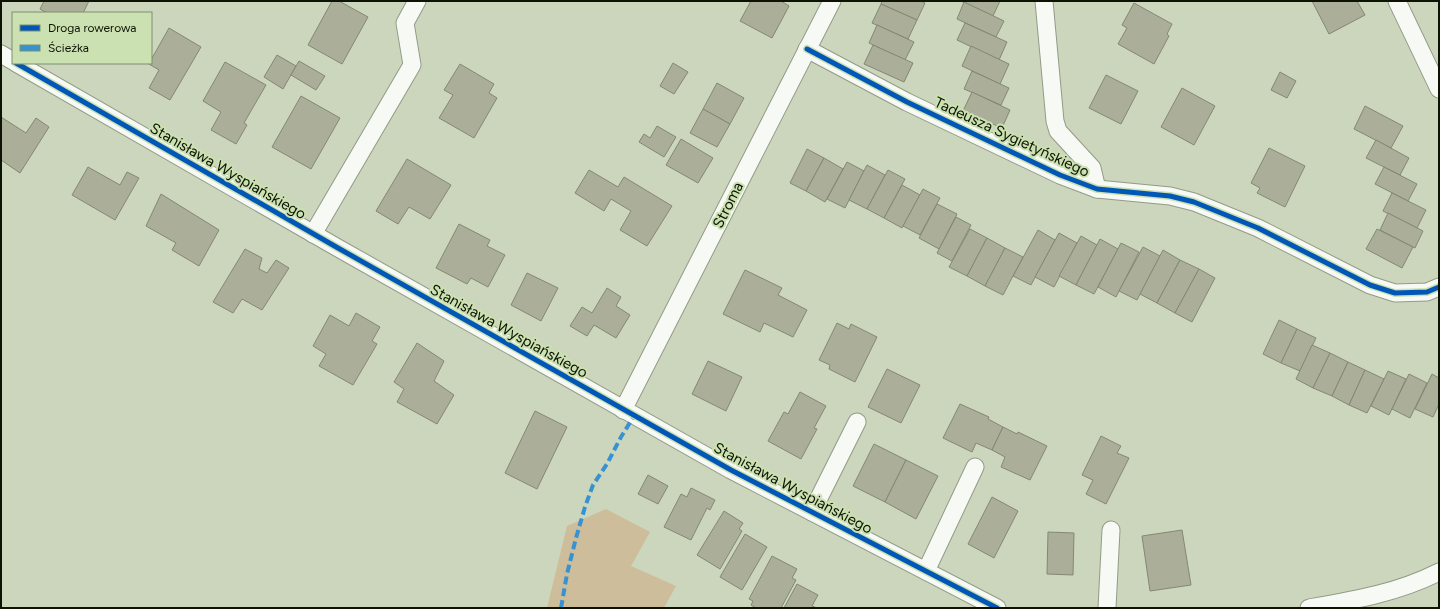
<svg xmlns="http://www.w3.org/2000/svg" width="1440" height="609" viewBox="0 0 1440 609" font-family="Figtree,sans-serif">
<style>
.green{fill:#cebd9b}
.building{fill:#abaf9a;stroke:#848873}
.lines{fill:none;stroke-linecap:round;stroke-linejoin:round}
.minor-casing{stroke:#929b87;stroke-width:19}
.minor{stroke:#f7f9f5;stroke-width:17}
.quiet{stroke:#3792d1;stroke-width:4;stroke-dasharray:8 4;stroke-linecap:butt}
.cycleway-casing{stroke:#cce1b1;stroke-width:8}
.cycleway{stroke:#0057b8;stroke-width:5}
.labels{text-anchor:middle;stroke-width:4;stroke-linejoin:round;paint-order:stroke}
.street-label{font-size:15px;fill:#0c1303;stroke:#cce1b1}
</style>
<rect width="100%" height="100%" fill="#cbd6bc"/>
<!-- green -->
<polygon class="green" points="606,509 650,532 631,566 676,586 664,608 547,608 567,526"/>
<!-- building -->
<g class="building">
<polygon points="44,1 89,1 83,13 47,13 40,9"/>
<polygon points="332,1 339,1 368,17 342,64 308,45"/>
<polygon points="751,1 781,1 789,6 772,38 740,21"/>
<polygon points="882,1 921,1 925,3 917,20 881,4"/>
<polygon points="961,1 1000,1 993,16"/>
<polygon points="1312,1 1357,1 1365,15 1329,34"/>
<polygon points="964,2 1004,21 996,37 957,19"/>
<polygon points="1134,3 1172,24 1167,34 1169,36 1154,64 1118,44 1127,28 1122,25"/>
<polygon points="881,4 917,20 908,39 872,23"/>
<polygon points="965,23 1007,42 999,60 957,40"/>
<polygon points="877,25 914,42 905,60 869,43"/>
<polygon points="169,28 201,47 170,100 149,88 159,70 149,64 151,63 151,60"/>
<polygon points="873,45 913,63 904,82 864,64"/>
<polygon points="971,46 1009,64 1000,84 962,66"/>
<polygon points="277,55 296,66 283,89 264,77"/>
<polygon points="299,61 325,76 316,90 291,75"/>
<polygon points="225,62 266,85 244,123 247,125 236,144 211,130 221,112 203,101"/>
<polygon points="673,63 688,72 674,94 660,86"/>
<polygon points="460,64 494,84 489,93 497,98 474,138 439,118 453,95 444,90"/>
<polygon points="972,71 1009,88 1001,105 964,89"/>
<polygon points="1280,72 1296,81 1287,98 1271,90"/>
<polygon points="1106,75 1138,91 1121,124 1089,108"/>
<polygon points="717,83 744,98 730,124 703,109"/>
<polygon points="1182,88 1215,106 1194,145 1161,127"/>
<polygon points="972,92 1010,110 1002,128 963,111"/>
<polygon points="301,96 340,118 311,169 272,147"/>
<polygon points="1365,106 1403,126 1391,148 1354,129"/>
<polygon points="703,109 730,124 717,147 690,133"/>
<polygon points="1,117 26,133 36,118 49,127 20,173 1,160"/>
<polygon points="657,126 676,137 664,157 639,142 644,134 650,138"/>
<polygon points="681,139 713,158 698,183 666,165"/>
<polygon points="1376,140 1409,158 1400,175 1366,158"/>
<polygon points="1269,148 1305,166 1285,207 1257,193 1260,188 1251,183"/>
<polygon points="807,149 824,158 806,191 790,183"/>
<polygon points="824,158 843,169 825,202 806,191"/>
<polygon points="407,159 451,185 430,219 409,207 398,224 376,211"/>
<polygon points="847,162 864,171 845,208 827,199"/>
<polygon points="867,165 885,175 867,209 849,200"/>
<polygon points="88,167 120,185 127,172 139,178 115,220 72,195"/>
<polygon points="1384,167 1417,184 1408,201 1375,184"/>
<polygon points="589,170 618,187 624,177 672,206 647,246 620,230 631,211 611,199 604,211 575,193"/>
<polygon points="888,170 905,179 884,218 867,209"/>
<polygon points="902,185 920,195 902,228 884,218"/>
<polygon points="923,189 940,198 920,235 903,226"/>
<polygon points="1392,193 1426,210 1417,228 1383,211"/>
<polygon points="161,194 219,230 199,266 172,250 176,243 146,226"/>
<polygon points="937,204 957,214 939,249 919,238"/>
<polygon points="1388,213 1423,231 1415,248 1380,230"/>
<polygon points="956,217 971,225 952,261 937,253"/>
<polygon points="459,224 490,240 487,246 505,255 488,287 471,278 467,284 436,268"/>
<polygon points="970,229 987,238 967,276 949,267"/>
<polygon points="1377,229 1413,247 1402,268 1366,249"/>
<polygon points="1038,230 1055,240 1031,285 1013,276"/>
<polygon points="1059,233 1077,243 1054,287 1035,277"/>
<polygon points="1081,236 1097,245 1076,285 1059,276"/>
<polygon points="987,238 1005,248 985,286 967,276"/>
<polygon points="1100,239 1118,249 1094,294 1076,285"/>
<polygon points="1121,243 1139,252 1116,297 1098,287"/>
<polygon points="1143,247 1160,256 1137,300 1119,291"/>
<polygon points="1005,248 1023,257 1003,295 985,286"/>
<polygon points="245,249 262,258 259,269 267,273 276,260 289,268 262,310 242,299 233,313 213,302"/>
<polygon points="1163,250 1180,260 1157,303 1140,294"/>
<polygon points="1180,260 1199,269 1175,313 1157,303"/>
<polygon points="1199,269 1215,278 1192,322 1175,313"/>
<polygon points="745,270 782,288 778,295 807,310 793,337 764,323 760,332 723,314"/>
<polygon points="527,273 558,288 541,321 511,305"/>
<polygon points="607,288 621,297 616,306 630,315 616,338 594,325 587,336 570,326 582,307 592,313"/>
<polygon points="356,313 380,327 372,341 377,344 353,385 319,366 326,354 313,346 330,315 349,326"/>
<polygon points="1279,320 1297,329 1281,363 1263,354"/>
<polygon points="837,323 849,329 851,324 877,337 855,382 829,369 830,365 819,360"/>
<polygon points="1297,329 1316,338 1300,371 1281,363"/>
<polygon points="417,343 444,361 434,381 454,395 437,424 397,402 404,389 394,382"/>
<polygon points="1312,345 1330,353 1313,388 1296,379"/>
<polygon points="1330,353 1348,362 1332,396 1313,388"/>
<polygon points="708,361 742,377 726,411 692,394"/>
<polygon points="1348,362 1365,370 1349,405 1332,396"/>
<polygon points="887,369 920,385 901,423 868,407"/>
<polygon points="1365,370 1384,379 1367,413 1349,405"/>
<polygon points="1388,371 1406,379 1389,415 1371,406"/>
<polygon points="1409,374 1427,383 1410,418 1392,409"/>
<polygon points="1432,374 1439,378 1439,404 1433,417 1415,409"/>
<polygon points="800,392 826,406 814,428 817,429 801,459 768,441 784,412 788,414"/>
<polygon points="960,404 989,417 988,419 1003,427 992,450 976,443 972,452 943,438"/>
<polygon points="535,411 567,427 537,489 505,473"/>
<polygon points="1003,427 1017,434 1018,432 1047,446 1030,480 1001,467 1005,457 992,450"/>
<polygon points="1101,436 1121,446 1117,453 1129,458 1106,504 1086,494 1093,480 1082,475"/>
<polygon points="874,444 906,460 885,502 853,486"/>
<polygon points="906,460 938,476 916,519 885,502"/>
<polygon points="648,475 668,486 658,504 638,494"/>
<polygon points="691,488 715,500 710,510 707,508 691,540 664,527 681,494 687,497"/>
<polygon points="992,497 1018,511 994,558 968,544"/>
<polygon points="724,511 743,523 739,529 742,531 720,569 697,555"/>
<polygon points="1182,530 1191,585 1150,591 1142,536"/>
<polygon points="1048,532 1074,533 1073,575 1047,574"/>
<polygon points="745,534 767,547 742,590 720,577"/>
<polygon points="772,556 797,569 792,578 796,580 781,608 756,608 751,605 753,601 749,599"/>
<polygon points="797,584 818,595 812,606 817,608 784,608"/>
</g>
<g class="lines">
<defs>
<g id="minor">
<polyline points="1044,1 1055,121 1058,131 1092,168 1097,189"/>
<polyline points="1397,1 1439,89"/>
<polyline points="807,49 907,102 1060,175 1097,189 1170,196 1194,202 1258,228 1370,285 1395,293 1427,292 1439,287"/>
<polyline points="1,54 13,61"/>
<polyline points="16,63 338,248 731,470 997,608"/>
<polyline points="313,234 412,65 405,23 417,1"/>
<polyline points="623,410 832,1"/>
<polyline points="812,512 857,422"/>
<polyline points="926,571 975,467"/>
<polyline points="1107,608 1111,530"/>
<path d="M1309 608C1355 600 1397 593 1439 572"/>
</g>
</defs>
<!-- minor casing -->
<use href="#minor" class="minor-casing"/>
<!-- minor -->
<use href="#minor" class="minor"/>
<!-- quiet -->
<polyline class="quiet" points="561,608 567,574 576,538 585,507 593,485 607,464 621,437 634,416"/>
<defs>
<g id="cycleway">
<polyline points="807,49 907,102 1060,175 1097,189 1170,196 1194,202 1258,228 1370,285 1395,293 1427,292 1439,287"/>
<polyline points="16,63 338,248 731,470 997,608"/>
</g>
</defs>
<!-- cycleway casing -->
<use href="#cycleway" class="cycleway-casing"/>
<!-- cycleway -->
<use href="#cycleway" class="cycleway"/>
</g>
<g class="labels">
<!-- street labels -->
<g class="street-label">
<text transform="translate(1012 137) rotate(25)" y="5">Tadeusza Sygietyńskiego</text>
<text transform="translate(228 171) rotate(30)" y="5">Stanisława Wyspiańskiego</text>
<text transform="translate(728 205) rotate(-63)" y="5">Stroma</text>
<text transform="translate(509 331) rotate(29)" y="5">Stanisława Wyspiańskiego</text>
<text transform="translate(793 488) rotate(28)" y="5">Stanisława Wyspiańskiego</text>
</g>
</g>
<!-- border -->
<rect width="1440" height="609" fill="none" stroke="#0c1303" stroke-width="4"/>
<!-- legend -->
<rect x="12" y="12" width="140" height="52" fill="#cce1b1" stroke="#7f8f6b"/>
<rect x="20" y="25" width="20" height="6" fill="#0057b8" stroke="#7f8f6b"/>
<text x="48" y="32" font-size="12" fill="#0c1303">Droga rowerowa</text>
<rect x="20" y="45" width="20" height="6" fill="#3792d1" stroke="#7f8f6b"/>
<text x="48" y="52" font-size="12" fill="#0c1303">Ścieżka</text>
</svg>
